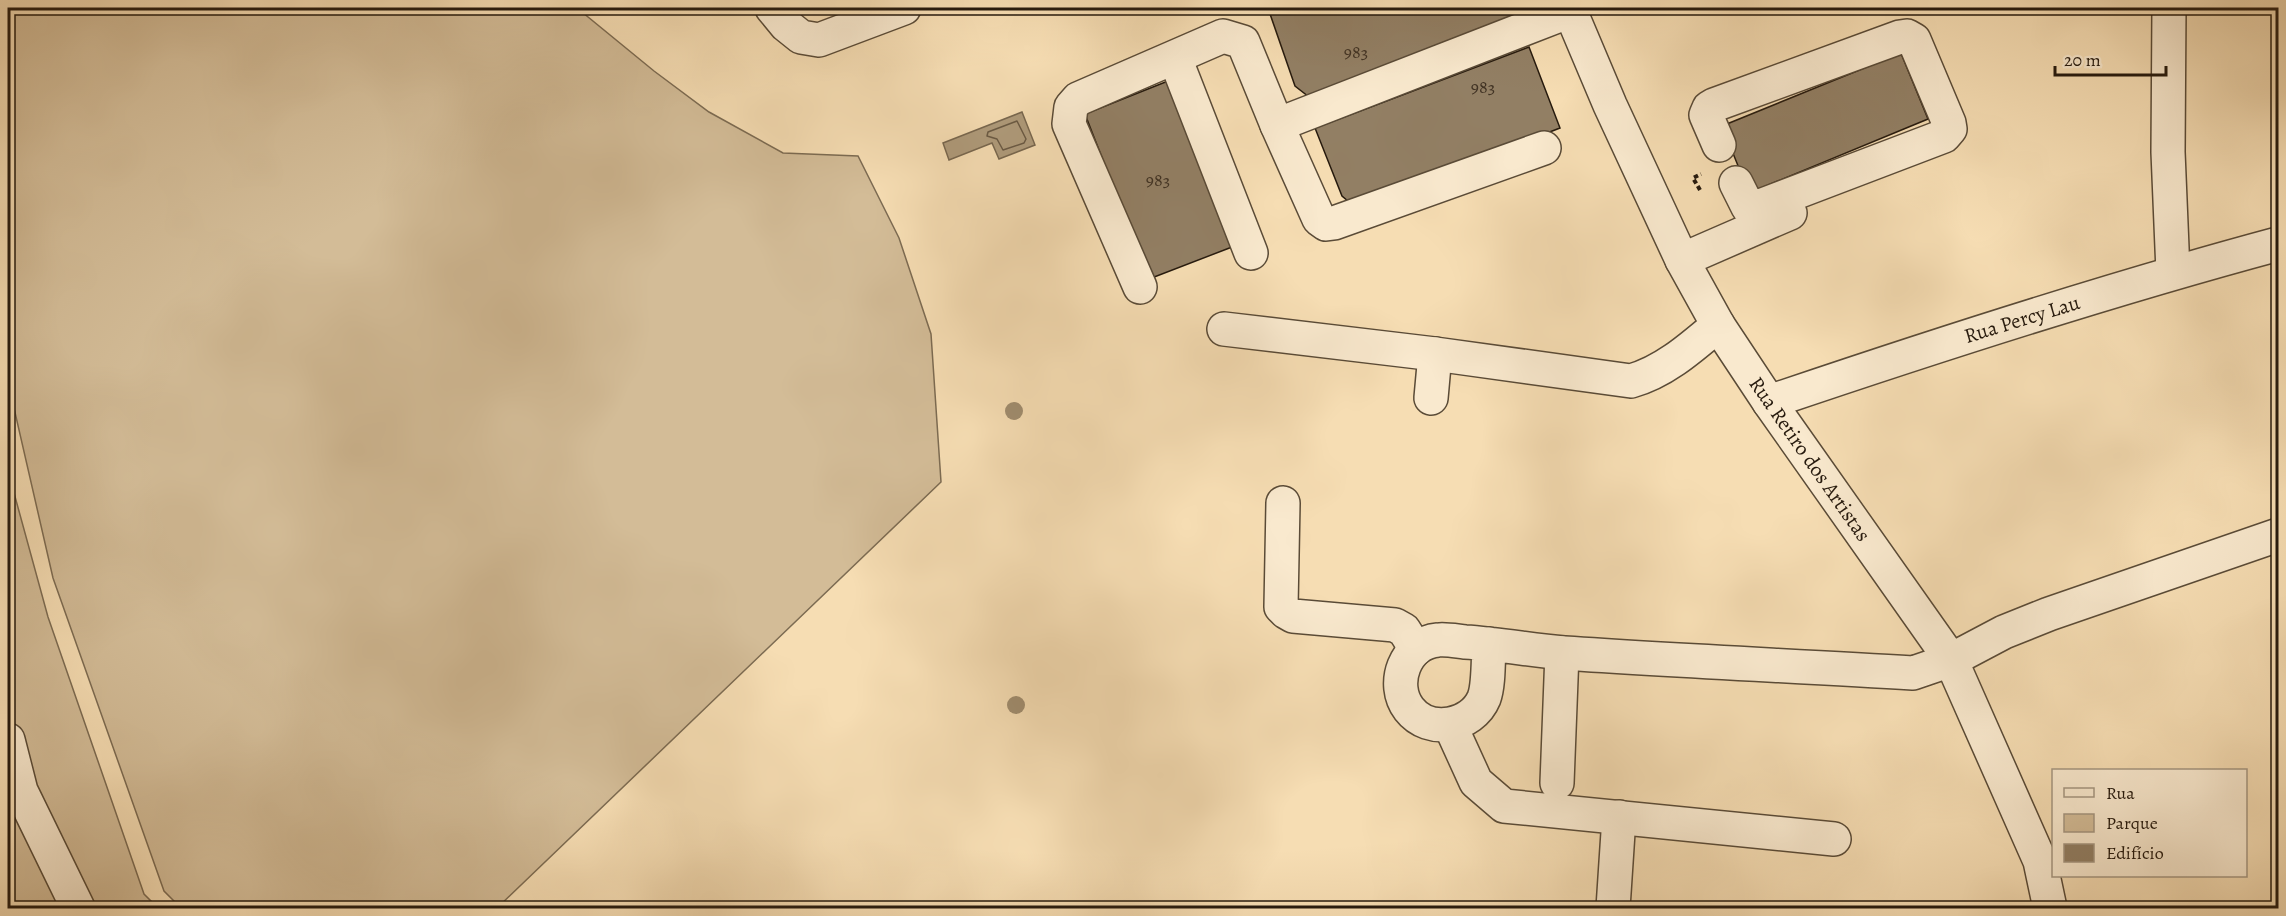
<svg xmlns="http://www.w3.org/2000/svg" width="2286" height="916" viewBox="0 0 2286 916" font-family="Alegreya,serif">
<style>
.green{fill:#d3bc97;stroke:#7c6b52;stroke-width:1.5}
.water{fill:#af9b7b;stroke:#78674f;stroke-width:1.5}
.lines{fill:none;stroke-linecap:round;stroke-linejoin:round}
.shore{stroke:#6a5a44;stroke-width:1.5}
.building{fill:#927f64;stroke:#261a0e;stroke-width:1.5}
.minor-casing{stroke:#5a4b37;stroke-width:36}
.path{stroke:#261a0e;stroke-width:4;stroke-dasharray:4.5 3;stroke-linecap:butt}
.minor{stroke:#f9e9ce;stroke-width:33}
.tree{fill:#a08d6f}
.labels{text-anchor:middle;stroke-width:6;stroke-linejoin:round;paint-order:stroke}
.number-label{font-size:18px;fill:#413324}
.street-label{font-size:21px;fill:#261a0e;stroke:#f9e9ce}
</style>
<rect width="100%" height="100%" fill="#f6ddb3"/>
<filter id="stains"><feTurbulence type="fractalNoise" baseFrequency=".00333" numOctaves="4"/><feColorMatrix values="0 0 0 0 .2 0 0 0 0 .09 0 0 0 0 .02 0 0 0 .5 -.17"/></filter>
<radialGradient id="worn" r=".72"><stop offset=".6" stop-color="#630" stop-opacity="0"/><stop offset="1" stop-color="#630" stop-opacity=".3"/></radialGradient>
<!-- green -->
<g class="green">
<polygon points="8,8 577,8 654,71 709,112 783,153 858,156 899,238 931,334 941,482 497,908 181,908 164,891 53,578 8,382"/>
<polygon points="8,471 48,617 144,894 158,908 8,908"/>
</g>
<!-- water -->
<polygon class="water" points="1022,112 1035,145 999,159 992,143 949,160 943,143"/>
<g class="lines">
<!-- shore -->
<polygon class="shore" points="1017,121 1026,139 1024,143 1003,150 997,139 987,136 988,132"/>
</g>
<!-- building -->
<g class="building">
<polygon points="1277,8 1515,8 1519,18 1309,97 1295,86 1269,11"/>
<polygon points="1529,47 1560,128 1355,207 1342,196 1315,128"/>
<polygon points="1901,53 1928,119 1749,193 1722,126"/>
<polygon points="1168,81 1232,247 1149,279 1085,114"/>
</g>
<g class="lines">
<defs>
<g id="minor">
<polyline points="772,8 786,25 801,37 819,40 904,8"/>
<polyline points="1569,8 1610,105 1682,260 1718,325 1769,402 1951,660 2040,861 2050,908"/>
<polyline points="2169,8 2168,152 2173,272"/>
<polyline points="1175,58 1251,253"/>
<polyline points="1719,145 1706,115 1709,108 1714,105 1900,37 1907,36 1914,40 1949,123 1950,129 1944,136 1755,208 1748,207 1736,183"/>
<polyline points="1544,148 1334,223 1326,224 1319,219 1277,125 1570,11"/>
<polyline points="1682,260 1790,213"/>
<polyline points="1140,287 1069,124 1071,107 1078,99 1223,36 1243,42 1277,125"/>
<path d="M1224 329 1435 354 1631 381C1664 372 1692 347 1718 325"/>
<polyline points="1431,398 1435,354"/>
<path d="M1769 402C1937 345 2107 290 2278 244"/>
<polyline points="1283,503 1281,607 1286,612 1293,616 1395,625 1404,630 1416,649"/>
<path d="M1489 644C1488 658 1489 685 1484 698 1472 727 1429 735 1409 709 1390 684 1405 643 1438 640 1446 639 1456 641 1465 642 1498 644 1531 650 1564 653 1680 661 1797 666 1913 673L1951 660 2004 632 2049 614 2278 535"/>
<polyline points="1450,725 1476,782 1504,806 1834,839"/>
<polyline points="8,740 21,791 78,908"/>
<polyline points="1557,783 1562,653"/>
<polyline points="1613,908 1619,817"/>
</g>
</defs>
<!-- minor casing -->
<use href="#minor" class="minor-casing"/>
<!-- path -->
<polyline class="path" points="1700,190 1693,178 1701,174"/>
<!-- minor -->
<use href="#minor" class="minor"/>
</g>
<!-- trees -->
<g class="tree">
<circle cx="1014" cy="411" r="9"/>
<circle cx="1016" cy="705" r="9"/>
</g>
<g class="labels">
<!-- number labels -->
<g class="number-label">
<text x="1356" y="58">983</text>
<text x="1483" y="93">983</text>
<text x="1158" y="186">983</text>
</g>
<!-- street labels -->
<g class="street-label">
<text transform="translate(2022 319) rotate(-17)" y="7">Rua Percy Lau</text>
<text transform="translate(1810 459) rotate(55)" y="7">Rua Retiro dos Artistas</text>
</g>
</g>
<!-- margin -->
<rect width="2286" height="916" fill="none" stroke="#f6ddb3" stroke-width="30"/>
<rect x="9" y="9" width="2268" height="898" fill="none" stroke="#261a0e" stroke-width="3"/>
<rect x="15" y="15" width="2256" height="886" fill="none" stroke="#261a0e" stroke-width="1.5"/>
<!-- legend -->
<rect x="2052" y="769" width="195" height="108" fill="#f9e9ce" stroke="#a59681" stroke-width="1.5"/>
<rect x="2064" y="788" width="30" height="9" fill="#f9e9ce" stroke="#a59681" stroke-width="1.5"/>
<text x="2106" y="799" font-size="18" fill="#261a0e">Rua</text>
<rect x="2064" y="814" width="30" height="18" fill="#d3bc97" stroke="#a59681" stroke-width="1.5"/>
<text x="2106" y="829" font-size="18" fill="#261a0e">Parque</text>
<rect x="2064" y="844" width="30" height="18" fill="#927f64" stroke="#a59681" stroke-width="1.5"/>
<text x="2106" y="859" font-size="18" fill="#261a0e">Edifício</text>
<!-- scale -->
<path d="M2055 66v9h111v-9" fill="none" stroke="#261a0e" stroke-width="3"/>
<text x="2064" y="66" font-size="18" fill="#261a0e" stroke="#f9e9ce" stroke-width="4.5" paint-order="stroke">20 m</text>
<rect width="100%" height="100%" filter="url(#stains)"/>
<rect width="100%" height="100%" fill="url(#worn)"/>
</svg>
